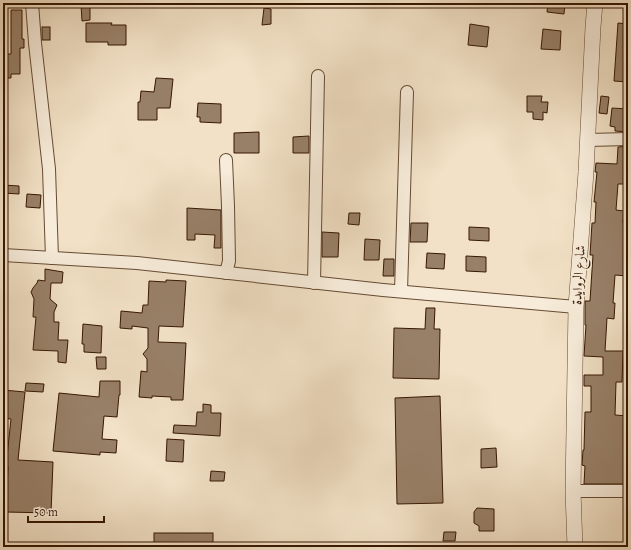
<svg xmlns="http://www.w3.org/2000/svg" width="631" height="550" viewBox="0 0 631 550" font-family="Alegreya,Amiri,serif">
<style>
.building{fill:#988068;stroke:#371702}
.lines{fill:none;stroke-linecap:round;stroke-linejoin:round}
.minor-casing{stroke:#664a33;stroke-width:14}
.tertiary-casing{stroke:#664a33;stroke-width:16}
.minor{stroke:#f7ecda;stroke-width:12}
.tertiary{stroke:#f7ecda;stroke-width:15}
.labels{text-anchor:middle;stroke-width:3;stroke-linejoin:round;paint-order:stroke}
.street-label{font-size:14px;fill:#371702;stroke:#f7ecda}
</style>
<rect width="100%" height="100%" fill="#f2e1c6"/>
<filter id="stains"><feTurbulence type="fractalNoise" baseFrequency=".005" numOctaves="4"/><feColorMatrix values="0 0 0 0 .2 0 0 0 0 .09 0 0 0 0 .02 0 0 0 .5 -.17"/></filter>
<radialGradient id="worn" r=".72"><stop offset=".6" stop-color="#630" stop-opacity="0"/><stop offset="1" stop-color="#630" stop-opacity=".3"/></radialGradient>
<!-- building -->
<g class="building">
<polygon points="548,3 565,3 564,14 547,12"/>
<polygon points="81,5 90,5 90,20 82,21"/>
<polygon points="264,8 271,9 271,24 262,25"/>
<polygon points="11,10 22,10 22,39 24,39 24,48 20,48 20,74 11,74 11,78 3,78 3,54 11,54"/>
<polygon points="86,23 112,23 111,25 126,25 126,45 108,45 108,42 86,42"/>
<polygon points="618,23 628,24 628,82 614,81"/>
<polygon points="470,24 489,27 487,47 468,45"/>
<rect x="42" y="27" width="8" height="13"/>
<polygon points="543,29 561,31 560,50 541,49"/>
<polygon points="156,78 173,79 170,108 157,108 157,120 138,120 138,102 140,102 141,91 154,92"/>
<polygon points="527,96 542,96 541,102 548,102 547,113 543,112 543,120 533,119 533,112 527,112"/>
<polygon points="601,96 609,97 607,114 599,113"/>
<polygon points="198,103 221,104 221,123 200,122 200,117 197,117"/>
<polygon points="612,108 628,109 628,132 615,131 615,127 610,126"/>
<polygon points="259,132 259,153 234,153 234,133"/>
<polygon points="309,136 309,153 293,153 293,137"/>
<polygon points="628,146 628,173 625,173 624,184 618,184 616,210 624,211 623,223 628,223 627,266 628,266 628,276 615,275 613,303 615,303 614,319 607,318 605,351 623,351 622,382 616,382 615,415 628,416 628,484 584,484 585,466 582,465 583,450 584,450 585,412 591,412 591,386 584,386 584,375 603,375 603,357 584,356 586,325 585,325 585,301 590,301 593,255 590,255 592,223 595,223 596,202 594,202 597,172 595,172 596,163 617,164 618,147"/>
<polygon points="3,185 19,186 19,194 3,193"/>
<polygon points="27,194 41,195 40,208 26,207"/>
<polygon points="187,208 221,210 221,248 214,248 215,235 195,234 195,240 187,240"/>
<polygon points="349,213 360,213 359,225 348,224"/>
<polygon points="411,223 428,223 427,242 410,242"/>
<polygon points="469,227 489,228 489,241 469,240"/>
<polygon points="322,232 339,233 338,257 322,257"/>
<polygon points="365,239 380,240 379,260 364,260"/>
<polygon points="427,253 445,254 444,269 426,268"/>
<polygon points="466,256 486,257 486,272 466,271"/>
<polygon points="384,259 394,259 394,276 383,276"/>
<polygon points="45,269 63,272 62,283 51,283 50,299 57,305 54,312 54,322 59,322 58,340 68,340 66,363 58,362 58,351 33,350 36,317 33,317 34,299 31,292 33,288 37,283 38,280 45,281"/>
<polygon points="166,280 186,281 183,327 159,326 158,342 186,343 183,400 171,400 171,397 152,396 152,398 139,397 141,371 147,372 147,359 143,354 148,348 148,328 132,326 132,329 120,328 121,311 142,313 143,305 148,305 149,281 166,282"/>
<polygon points="426,308 435,308 434,329 440,329 439,379 393,378 394,328 425,329"/>
<polygon points="83,324 102,326 101,353 84,352 84,344 82,344"/>
<polygon points="96,357 106,357 106,369 97,369"/>
<polygon points="100,381 120,381 120,395 119,395 117,417 104,416 102,439 117,440 116,453 100,452 100,455 53,451 59,393 99,397"/>
<polygon points="26,383 44,384 43,392 25,391"/>
<polygon points="3,390 25,392 18,460 53,462 51,513 6,512 8,466 6,466 11,419 3,418"/>
<polygon points="440,396 443,503 397,504 395,398"/>
<polygon points="203,404 211,405 211,413 221,413 220,436 173,433 174,425 196,426 197,412 203,412"/>
<polygon points="167,439 184,440 183,462 166,461"/>
<polygon points="496,448 497,467 481,468 481,449"/>
<polygon points="211,471 225,472 224,481 210,481"/>
<polygon points="477,508 494,509 494,531 479,531 479,526 474,523 474,512"/>
<polygon points="444,532 456,532 455,541 443,541"/>
<rect x="154" y="533" width="59" height="14"/>
</g>
<g class="lines">
<defs>
<g id="minor">
<polyline points="32,3 35,43 49,169 52,258"/>
<polyline points="588,140 628,139"/>
<polyline points="3,255 137,263 383,290 576,307"/>
<polyline points="226,273 229,261 228,206 226,160"/>
<polyline points="314,283 318,76"/>
<polyline points="401,291 407,92"/>
<polyline points="573,491 628,491"/>
</g>
<polyline id="tertiary" points="575,547 573,491 576,307 586,172 593,27 595,3"/>
</defs>
<!-- minor casing -->
<use href="#minor" class="minor-casing"/>
<!-- tertiary casing -->
<use href="#tertiary" class="tertiary-casing"/>
<!-- minor -->
<use href="#minor" class="minor"/>
<!-- tertiary -->
<use href="#tertiary" class="tertiary"/>
</g>
<g class="labels">
<!-- street labels -->
<g class="street-label">
<text transform="translate(578 275) rotate(-86)" y="5">شارع الروايدة</text>
</g>
</g>
<!-- margin -->
<rect width="631" height="550" fill="none" stroke="#f2e1c6" stroke-width="16"/>
<rect x="4" y="4" width="623" height="542" fill="none" stroke="#371702" stroke-width="2"/>
<rect x="8" y="8" width="615" height="534" fill="none" stroke="#371702"/>
<!-- scale -->
<path d="M28 516v6h76v-6" fill="none" stroke="#371702" stroke-width="2"/>
<text x="34" y="516" font-size="12" fill="#371702" stroke="#f7ecda" stroke-width="3" paint-order="stroke">50 m</text>
<rect width="100%" height="100%" filter="url(#stains)"/>
<rect width="100%" height="100%" fill="url(#worn)"/>
</svg>
